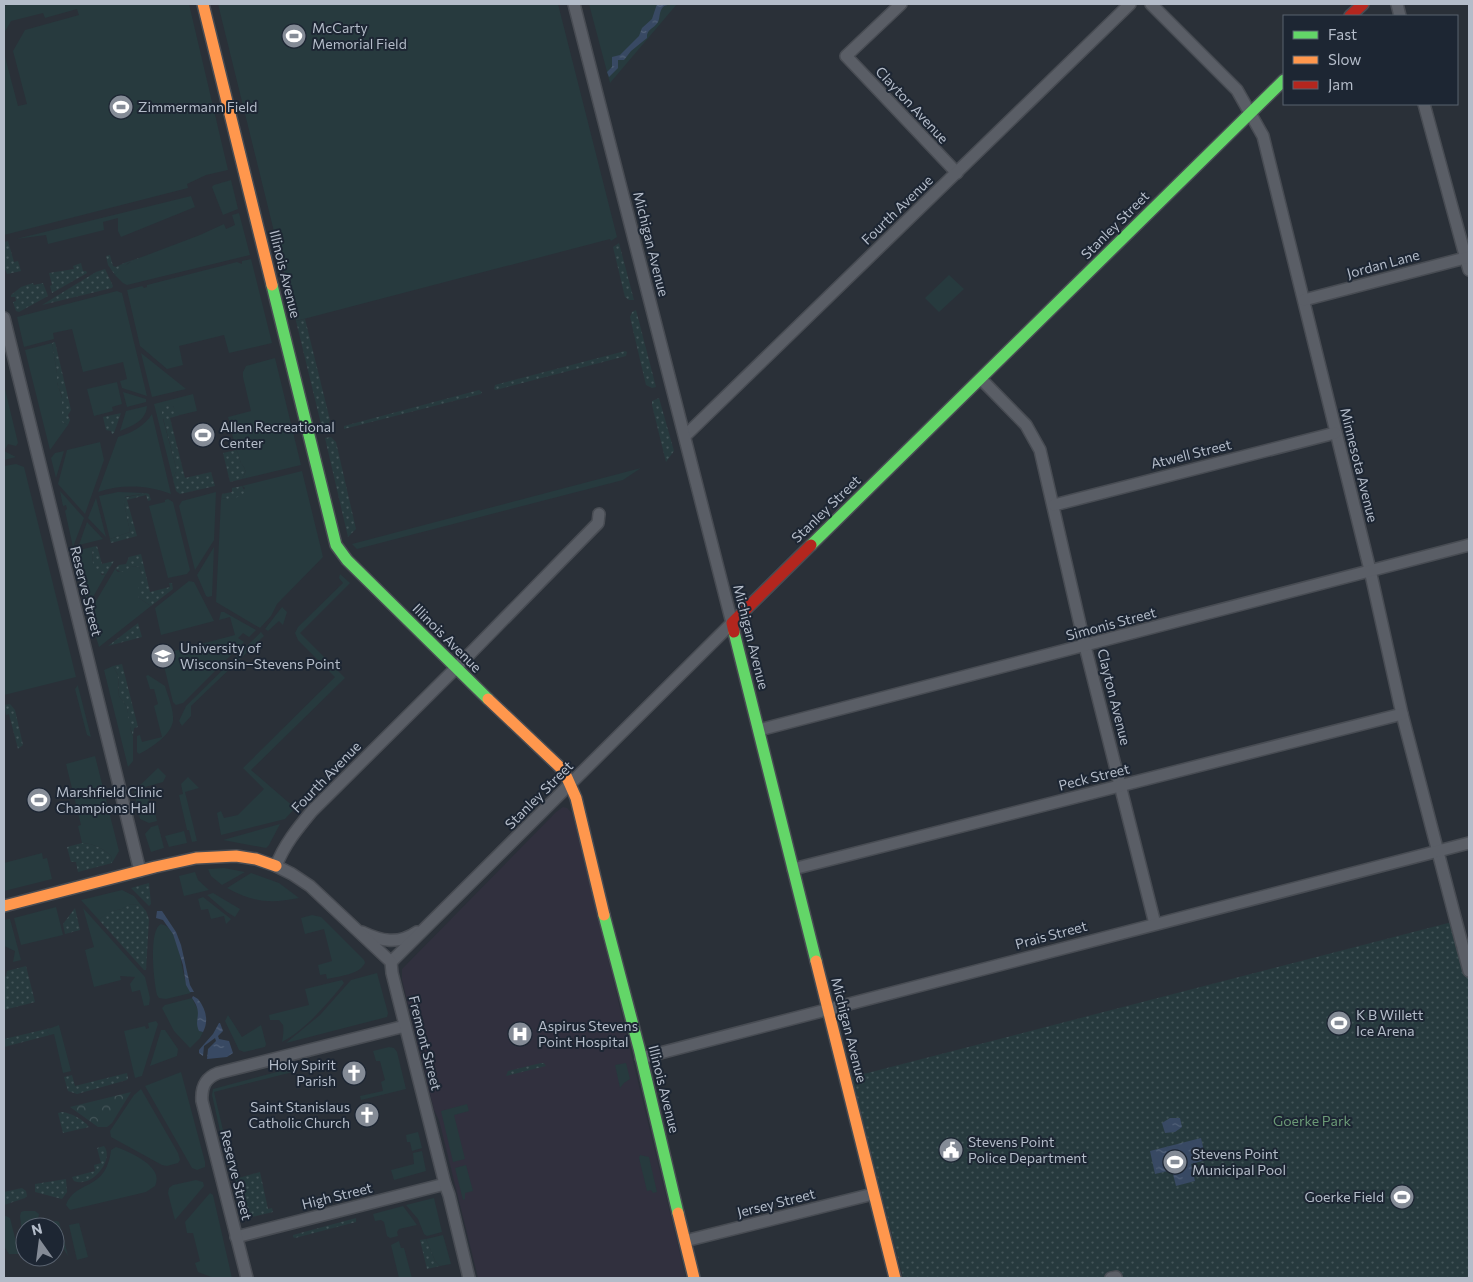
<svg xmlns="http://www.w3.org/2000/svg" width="1473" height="1282" viewBox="0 0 1473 1282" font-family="Commissioner,sans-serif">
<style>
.medical{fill:#31303e}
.grass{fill:#273a3e}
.forest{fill:url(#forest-crowns)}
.park{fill:url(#park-dots)}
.water{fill:url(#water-ripples)}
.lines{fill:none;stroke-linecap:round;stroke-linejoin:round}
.street-casing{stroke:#484c53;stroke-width:14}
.fast-casing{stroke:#484c53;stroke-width:14}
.slow-casing{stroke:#484c53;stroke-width:14}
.jam-casing{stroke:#484c53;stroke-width:14}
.street{stroke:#5a5e66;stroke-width:11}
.fast{stroke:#63d668;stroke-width:11}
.slow{stroke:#ff974d;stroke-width:11}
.jam{stroke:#b3261e;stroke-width:11}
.labels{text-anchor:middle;stroke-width:4;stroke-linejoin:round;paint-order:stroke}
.poi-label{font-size:14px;fill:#b4bcc9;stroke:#1d2633;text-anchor:start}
.street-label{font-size:14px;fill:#b4bcc9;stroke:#1d2633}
.park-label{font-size:14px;fill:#6b9a76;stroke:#1d2633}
</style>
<defs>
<pattern id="forest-crowns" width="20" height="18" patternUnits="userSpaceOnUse" patternTransform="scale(1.25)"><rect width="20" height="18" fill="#273a3e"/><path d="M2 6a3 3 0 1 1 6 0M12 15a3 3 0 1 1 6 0" fill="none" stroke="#445559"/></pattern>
<pattern id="park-dots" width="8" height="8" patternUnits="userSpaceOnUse" patternTransform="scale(1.25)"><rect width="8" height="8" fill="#273a3e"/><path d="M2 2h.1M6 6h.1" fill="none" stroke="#445559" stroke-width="1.8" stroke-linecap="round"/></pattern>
<pattern id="water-ripples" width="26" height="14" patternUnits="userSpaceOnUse" patternTransform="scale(1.25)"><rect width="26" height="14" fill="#384963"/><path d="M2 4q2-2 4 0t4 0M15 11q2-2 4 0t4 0" fill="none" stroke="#526178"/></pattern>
</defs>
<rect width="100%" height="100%" fill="#2a3038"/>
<!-- medical -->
<polygon class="medical" points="563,807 567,808 572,813 575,824 686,1278 478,1278 439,1120 434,1110 402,980 402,969 556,812"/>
<!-- grass -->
<g class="grass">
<polygon points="13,4 189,4 228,170 206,175 187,184 188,188 4,235 4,53 18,106 27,104 13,51 25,30 79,15 77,9 45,18 43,13 11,21 4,33 4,6"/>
<polygon points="218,4 558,4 617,237 611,241 610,239 296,321"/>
<polygon points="589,4 677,4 610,83"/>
<polygon points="231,180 238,209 223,215 212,187 214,185"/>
<polygon points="191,196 195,207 121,237 118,231 118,218 103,222 104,230 48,244 46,235 16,239"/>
<polygon points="239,213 250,255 127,285 123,283 115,275 124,266 134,260 200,235 224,224 226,229 235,225 232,215"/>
<polygon points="251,259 272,343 229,353 224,335 179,346 183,365 167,369 140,346 127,290 142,286 144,288 147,287 147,285 237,262 242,264 242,261"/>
<polygon points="949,275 964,289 939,312 925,298"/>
<polygon points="117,291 122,293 147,396 122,388 120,381 127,379 123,362 83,372 72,329 53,333 54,339 24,347 17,317"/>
<polygon points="52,343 57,373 57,382 62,398 62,422 68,425 50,450 25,350"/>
<polygon points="141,353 186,389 152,397"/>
<path d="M275 358 301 465 242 479C247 470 246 471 241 463 239 458 239 454 236 450L228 417 251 411 243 377V372L246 366Z"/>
<polygon points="117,382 122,404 112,407 113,411 94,416 87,389"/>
<polygon points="4,385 18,443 16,446 8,444 4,451 16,457 4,460"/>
<polygon points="123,392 146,399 146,402 127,407"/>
<polygon points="193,394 197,411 180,415 175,410 173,406 163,419 176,467 176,472 173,479 154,404"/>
<path d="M147 406C146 421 132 426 120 431L126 411Z"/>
<path d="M152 414 171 494C148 485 122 484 98 492L118 437C131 433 145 426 152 414Z"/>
<polygon points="100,442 104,460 85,514 58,484 67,450"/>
<polygon points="64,451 56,478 51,458 55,453"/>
<polygon points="16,464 24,467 76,677 4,695 4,466"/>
<polygon points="641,468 623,480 357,549 352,544"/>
<path d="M302 471 323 557 277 604 271 616 260 628 216 602 221 500 223 498C232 501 239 496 245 488L242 486Z"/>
<polygon points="60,491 84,518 73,547 65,511 67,509 66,505 63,506"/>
<polygon points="118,492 146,493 125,497 124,502 130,532 110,539 99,496"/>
<polygon points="216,492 214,540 195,570 179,506 182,501"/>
<polygon points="96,498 106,537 88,518"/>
<polygon points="168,499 173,502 190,570 187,574 168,578 149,506 165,502 165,500"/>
<polygon points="87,522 103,539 79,545"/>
<polygon points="92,547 93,564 102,575 106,574 88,606 75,551"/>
<polygon points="214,547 212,596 208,597 206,596 197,575"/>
<path d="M133 566 139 567C144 575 143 584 138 591L139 598 151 606 99 647 89 613 115 569 118 572Z"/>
<polygon points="340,574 350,583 300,633 345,678 251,770 295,808 285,819 221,835 217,813 221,811 224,818 238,815 264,789 243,768 335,677 298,640 295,633 298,627 343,583 339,578"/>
<polygon points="189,581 194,582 214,621 161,635 155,608"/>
<polygon points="282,607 287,612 283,625 279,621 268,631 265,629"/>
<polygon points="221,612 224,612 256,630 249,637 243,633 238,638 244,642 183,703 176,705 173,702 161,654 182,649 183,651 201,647 201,644 235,635 230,617 219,620"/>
<polygon points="261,632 264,636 191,706 191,716 182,726 179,721 186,706"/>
<polygon points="113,666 118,675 119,696 127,707 131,731 133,736 133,761 128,767 104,670"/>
<path d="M148 675 165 686C168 696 174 710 173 721 171 735 151 748 139 754L137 752V736L140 735 142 742 162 737 154 706 158 704 154 689H150L146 676Z"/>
<polygon points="78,685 78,686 91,737 87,735 75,689"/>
<path d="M95 756 119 851 112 863 111 856C103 848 94 844 82 843L78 826 81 825 66 764Z"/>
<polygon points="158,768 166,776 163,782 145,787 149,801 152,801 157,821 149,823 140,819 134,791"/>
<polygon points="188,777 199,788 185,792 197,841 192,842 189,830 187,830 179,795 183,794 181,784"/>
<polygon points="280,824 269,845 266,848 223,840"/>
<polygon points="158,825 164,848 151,852 145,834 151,827"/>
<polygon points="184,831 187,843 169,847 165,836"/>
<polygon points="42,853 43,859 47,858 52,879 4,891 4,863"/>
<polygon points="224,868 245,872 222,885 211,876 208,869"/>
<polygon points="195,872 198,880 209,890 184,896 179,876"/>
<path d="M251 873 279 883 299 898C270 904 253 902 227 888Z"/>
<polygon points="122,890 134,896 140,904 129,905 122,909 109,912 99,920 81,900"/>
<polygon points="213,893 240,909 235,917 227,912 207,895"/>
<polygon points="203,897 231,919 226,924 224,916 211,919 208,909 201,910 198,899"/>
<polygon points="56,907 63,935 21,945 14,918"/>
<polygon points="83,908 145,977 150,998 149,1005 144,1006 140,990 132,992 130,984 135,977 120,976 121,980 94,987 85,950 94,947"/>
<path d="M312 915 321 917 364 960 365 963C359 975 339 976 327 979L326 974 320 975 318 965 332 961 324 929 305 934 301 918Z"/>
<polygon points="10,919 21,960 13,962 15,951 4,946 4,920"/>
<path d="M161 924C183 928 179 978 191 993L166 999 159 998 157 995C154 982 148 930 161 924Z"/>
<polygon points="377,973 388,1013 387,1017 286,1043 320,1015 351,980"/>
<path d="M342 980 344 983C328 1003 305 1030 282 1042 283 1037 284 1031 283 1025L279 1020H270L269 1015 309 1005 305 989Z"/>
<polygon points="192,998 199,1012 199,1031 203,1032 200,1038 190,1048 174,1031 162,1008 165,1005"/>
<polygon points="228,1015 242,1037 261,1025 266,1044 265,1047 244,1052 239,1050 225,1021"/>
<polygon points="156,1021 158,1024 142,1076 135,1078 124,1031 145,1026 146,1029 149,1028 148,1023"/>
<polygon points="59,1025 71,1071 63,1073 54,1034 50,1035 47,1032 51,1028"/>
<polygon points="161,1030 165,1030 178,1049 177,1056 150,1066"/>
<polygon points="389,1047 394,1048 397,1052 406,1089 361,1100 360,1096 383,1091 381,1082 385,1080 380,1061 376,1061 373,1051"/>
<polygon points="626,1063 630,1079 624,1083 620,1088 615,1065"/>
<polygon points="292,1068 293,1072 214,1092 223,1130 220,1131 212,1095 213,1089"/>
<polygon points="181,1072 205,1162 205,1167 197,1170 192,1168 145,1086"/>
<polygon points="141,1089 178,1153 180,1160 178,1163 167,1166 162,1165 111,1137 110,1131 134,1095"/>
<polygon points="467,1104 469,1111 454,1115 465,1159 453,1162 441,1111"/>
<polygon points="418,1132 422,1148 412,1151 410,1142 407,1142 406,1135"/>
<path d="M116 1147C130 1152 165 1167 155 1186L146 1192 70 1210 66 1205C76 1179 106 1192 111 1150Z"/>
<polygon points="422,1151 426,1171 394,1180 391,1170 414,1164 413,1153"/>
<polygon points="640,1155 649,1157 657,1192 653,1193 651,1190 647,1191 639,1158"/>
<polygon points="466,1165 473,1191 465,1193 465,1199 463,1200 455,1168"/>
<polygon points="196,1180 203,1182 204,1186 175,1220 168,1193 169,1188 173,1185"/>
<polygon points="210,1193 213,1195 232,1278 214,1278 198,1272 195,1263 200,1261 193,1233 187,1233 185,1222"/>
<polygon points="434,1198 442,1232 427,1236 424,1234 418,1219 406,1205"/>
<polygon points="403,1206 417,1225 399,1229 397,1232 398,1236 390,1238 387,1236 384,1222 381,1220 375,1221 373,1214"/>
<polygon points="24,1211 35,1211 39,1214 37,1227 25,1227 25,1255 20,1216 21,1212"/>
<polygon points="4,1215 10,1218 19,1254 9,1254 4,1246"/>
<polygon points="79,1223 88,1257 77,1260 69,1225"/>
<polygon points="443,1235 451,1264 440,1266 435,1261 426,1239"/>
<polygon points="399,1241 401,1248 404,1248 412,1278 399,1278 391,1245"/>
</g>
<!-- forest -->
<polygon class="forest" points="131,1092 112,1123 107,1127 98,1127 70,1107"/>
<!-- park -->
<g class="park">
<polygon points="8,241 14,262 18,261 21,271 7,274 4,267 4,242"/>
<polygon points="619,243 634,300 629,300 625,297 613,247"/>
<polygon points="110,255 113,266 116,267 124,263 145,256 128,263 115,275 108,265 106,256"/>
<polygon points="81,263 83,271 86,271 87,273 52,293 50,286 52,285 49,273 74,269 73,266"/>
<polygon points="105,269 113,286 112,288 42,305 96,272"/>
<polygon points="33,283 34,285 43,283 48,296 19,312 16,311 13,302 16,301 15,297 11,297 11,295 21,287"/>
<polygon points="636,310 656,387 652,388 646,385 630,317 632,312"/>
<polygon points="305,319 330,420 328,426 322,428 296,321"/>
<polygon points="55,342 71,410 68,415 70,420 68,425 62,422 62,397 57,382 57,373 52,343"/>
<polygon points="625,351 627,352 626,356 496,390 494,389 495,385"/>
<polygon points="479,390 482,392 481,394 344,429 344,426"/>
<polygon points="659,398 674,451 666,462 652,405 652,401"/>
<polygon points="170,403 180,415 170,418 185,478 211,472 215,486 180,494 176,491 173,479 176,472 176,467 162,414 162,407"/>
<polygon points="121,413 114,433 112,434 111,431 106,430 103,417"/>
<polygon points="331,437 336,442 356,529 348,537 325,438"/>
<path d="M236 450C239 454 239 458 241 463 246 471 247 470 242 479L230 482 223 453Z"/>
<path d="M242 486 245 492C241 497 229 501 223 498L221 500 222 494 232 492V488Z"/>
<polygon points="146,493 149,494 151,500 148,501 146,495 127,500 137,536 111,543 110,539 130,532 123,498"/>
<polygon points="97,546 102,564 114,561 106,574 97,573 93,564 92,547"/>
<path d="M141 554 150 592 170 587 169 583H172L173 589 151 606 139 598 137 594C139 584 145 578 139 567L133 566 122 572 115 569 119 565 126 564 129 557Z"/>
<polygon points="138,623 142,637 108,646"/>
<polygon points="122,664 138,727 134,728 133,736 129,723 127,707 119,696 118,675 113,666"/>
<polygon points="10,704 15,710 23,745 18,749 9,714 6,715 4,705"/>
<path d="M82 843C94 844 103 848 111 856L112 863 78 872 76 862H71L67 847Z"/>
<polygon points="149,883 151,904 149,906 131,888"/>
<polygon points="140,904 146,911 149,919 146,970 144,970 99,920 108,912 122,909 128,905"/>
<polygon points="75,908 80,930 65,934 63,924"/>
<polygon points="1456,921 1469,971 1469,1278 903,1278 852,1077"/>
<polygon points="26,966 35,1002 4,1010 4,977 6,976 7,971"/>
<polygon points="51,1028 47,1032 50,1035 4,1047 4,1039"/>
<polygon points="541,1063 544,1063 546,1066 506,1076 508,1071"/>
<polygon points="127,1073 128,1078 127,1080 77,1094 68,1091 64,1077 72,1075 75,1086"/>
<path d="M62 1112C71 1113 83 1119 89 1127L63 1133 58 1113Z"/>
<path d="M104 1146C115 1160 91 1189 74 1181L72 1177 95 1171 94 1165 101 1163 97 1148Z"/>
<polygon points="260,1172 268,1209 272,1208 273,1212 244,1219 235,1179"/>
<polygon points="66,1179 67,1192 62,1199 35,1192 35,1184"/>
<polygon points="22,1188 26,1191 27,1196 25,1198 4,1205 4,1192"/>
<polygon points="356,1218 356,1222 295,1238 293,1237 293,1235"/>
<polygon points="56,1221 59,1222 68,1256 60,1243 56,1244 55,1247 55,1227 48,1227 50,1222"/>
<polygon points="426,1239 435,1261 440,1266 427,1269 420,1240"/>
</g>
<!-- water -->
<g class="water">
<path d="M657 4H671C668 5 665 5 663 7 659 11 660 18 658 22 654 29 646 29 647 38L631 51 624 60H618V68L609 77 607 72 612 67V57L620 55 639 36 642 28 652 19Z"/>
<polygon points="157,911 162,911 176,932 181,945 190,985 194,992 190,992 186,985 183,965 173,934 163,920 156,918"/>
<path d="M193 996 198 999C206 1009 209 1021 203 1032L199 1031C193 1018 204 1015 192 998Z"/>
<polygon points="219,1023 220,1023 223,1031 218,1036 219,1039 229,1041 233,1053 227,1057 207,1059 208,1049 216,1041 215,1038 204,1046 203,1056 199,1053 199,1050 213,1034"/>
<polygon points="1170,1118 1180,1118 1182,1127 1175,1132 1165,1133 1162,1123"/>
<polygon points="1201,1138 1206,1160 1191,1164 1195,1181 1176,1186 1172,1170 1155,1174 1150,1151"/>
</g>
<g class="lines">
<defs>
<g id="street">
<polyline points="901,4 846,56 957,173"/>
<polyline points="1151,4 1237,90 1263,136 1370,570 1402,714 1469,971"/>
<polyline points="1397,4 1400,16"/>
<polyline points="1424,104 1469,270"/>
<polyline points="1304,300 1469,257"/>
<polyline points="4,318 140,871"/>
<polyline points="981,379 1026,425 1040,450 1085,646 1155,924"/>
<polyline points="685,436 1130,4"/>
<polyline points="1054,505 1335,433"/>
<polyline points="759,730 1469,545"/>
<polyline points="793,869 1402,714"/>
<path d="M362 932C381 941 398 945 417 932"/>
<polyline points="391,962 732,623 574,4"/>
<polyline points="641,1058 1469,843"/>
<polyline points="236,1237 445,1184"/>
<polyline points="685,1241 873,1194"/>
<path d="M247 1278 202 1101C201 1087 205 1078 218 1073L405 1026"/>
<path d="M469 1278 449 1195 445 1184 392 973 391 962 310 886 292 874 276 866C284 845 297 829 312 811L456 668 598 523 599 514"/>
<polyline points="1111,1278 1116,1277"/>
</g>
<g id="fast">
<polyline points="272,285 336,545 347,560 488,699"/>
<polyline points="811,545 1284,80"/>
<polyline points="734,632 816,961"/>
<polyline points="604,915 639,1048 678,1213"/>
</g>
<g id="slow">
<polyline points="203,4 272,285"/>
<polyline points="488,699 564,771 576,798 604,915"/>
<polyline points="4,906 155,867 196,858 236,856 256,859 276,866"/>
<polyline points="816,961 895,1278"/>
<polyline points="678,1213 694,1278"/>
</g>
<g id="jam">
<polyline points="1350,16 1363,4"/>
<polyline points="734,632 732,623 811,545"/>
</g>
</defs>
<!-- street casing -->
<use href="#street" class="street-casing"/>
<!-- fast casing -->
<use href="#fast" class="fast-casing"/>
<!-- slow casing -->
<use href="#slow" class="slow-casing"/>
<!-- jam casing -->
<use href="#jam" class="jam-casing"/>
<!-- street -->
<use href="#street" class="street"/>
<!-- fast -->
<use href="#fast" class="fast"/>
<!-- slow -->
<use href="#slow" class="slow"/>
<!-- jam -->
<use href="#jam" class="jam"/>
</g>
<!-- icons -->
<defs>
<symbol id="stadium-disc" viewBox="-11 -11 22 22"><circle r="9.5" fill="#848b96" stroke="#1d2633"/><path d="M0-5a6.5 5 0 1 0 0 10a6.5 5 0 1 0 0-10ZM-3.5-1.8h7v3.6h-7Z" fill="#fff"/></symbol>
<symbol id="university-disc" viewBox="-11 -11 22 22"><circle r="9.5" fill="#848b96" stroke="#1d2633"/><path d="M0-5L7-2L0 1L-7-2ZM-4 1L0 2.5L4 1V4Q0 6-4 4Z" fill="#fff"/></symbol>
<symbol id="hospital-disc" viewBox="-11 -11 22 22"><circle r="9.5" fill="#848b96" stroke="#1d2633"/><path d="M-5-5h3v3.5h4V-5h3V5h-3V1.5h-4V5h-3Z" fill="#fff"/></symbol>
<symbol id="church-disc" viewBox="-11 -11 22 22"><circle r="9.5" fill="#848b96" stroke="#1d2633"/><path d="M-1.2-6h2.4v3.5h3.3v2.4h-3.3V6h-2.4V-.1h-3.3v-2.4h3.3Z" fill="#fff"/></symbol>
<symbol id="civic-disc" viewBox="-11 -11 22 22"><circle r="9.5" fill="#848b96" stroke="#1d2633"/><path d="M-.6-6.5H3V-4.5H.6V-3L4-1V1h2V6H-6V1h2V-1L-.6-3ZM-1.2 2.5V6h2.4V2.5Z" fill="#fff"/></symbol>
</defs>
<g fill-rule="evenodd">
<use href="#stadium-disc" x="280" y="22" width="28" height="28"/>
<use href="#stadium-disc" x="107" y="93" width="28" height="28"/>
<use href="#stadium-disc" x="189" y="421" width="28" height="28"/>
<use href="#university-disc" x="149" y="642" width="28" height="28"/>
<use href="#stadium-disc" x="25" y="786" width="28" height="28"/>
<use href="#stadium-disc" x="1325" y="1009" width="28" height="28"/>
<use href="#hospital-disc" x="506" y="1020" width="28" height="28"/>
<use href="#church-disc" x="340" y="1059" width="28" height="28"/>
<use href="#church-disc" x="353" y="1101" width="28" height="28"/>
<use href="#civic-disc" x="937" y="1136" width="28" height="28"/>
<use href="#stadium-disc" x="1161" y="1148" width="28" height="28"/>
<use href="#stadium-disc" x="1388" y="1183" width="28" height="28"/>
</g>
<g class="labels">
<!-- poi labels -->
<g class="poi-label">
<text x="312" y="33">McCarty<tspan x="312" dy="16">Memorial Field</tspan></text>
<text x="138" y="112">Zimmermann Field</text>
<text x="220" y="432">Allen Recreational<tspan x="220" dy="16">Center</tspan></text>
<text x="180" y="653">University of<tspan x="180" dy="16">Wisconsin–Stevens Point</tspan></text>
<text x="56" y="797">Marshfield Clinic<tspan x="56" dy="16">Champions Hall</tspan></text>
<text x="1356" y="1020">K B Willett<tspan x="1356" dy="16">Ice Arena</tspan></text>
<text x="538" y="1031">Aspirus Stevens<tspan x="538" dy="16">Point Hospital</tspan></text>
<text x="336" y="1070" text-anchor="end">Holy Spirit<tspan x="336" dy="16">Parish</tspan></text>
<text x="350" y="1112" text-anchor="end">Saint Stanislaus<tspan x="350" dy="16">Catholic Church</tspan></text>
<text x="968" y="1147">Stevens Point<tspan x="968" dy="16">Police Department</tspan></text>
<text x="1192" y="1159">Stevens Point<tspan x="1192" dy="16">Municipal Pool</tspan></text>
<text x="1384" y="1202" text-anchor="end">Goerke Field</text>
</g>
<!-- street labels -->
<g class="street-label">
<text transform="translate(912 105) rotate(47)" y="5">Clayton Avenue</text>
<text transform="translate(897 210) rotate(-44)" y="5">Fourth Avenue</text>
<text transform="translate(1115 225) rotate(-45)" y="5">Stanley Street</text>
<text transform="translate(651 244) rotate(76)" y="5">Michigan Avenue</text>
<text transform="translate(1383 264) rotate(-15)" y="5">Jordan Lane</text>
<text transform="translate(285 274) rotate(76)" y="5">Illinois Avenue</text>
<text transform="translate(1191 454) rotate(-14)" y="5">Atwell Street</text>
<text transform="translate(1359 465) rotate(76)" y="5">Minnesota Avenue</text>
<text transform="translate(826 509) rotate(-44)" y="5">Stanley Street</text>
<text transform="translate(86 591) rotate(76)" y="5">Reserve Street</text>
<text transform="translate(1111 624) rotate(-15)" y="5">Simonis Street</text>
<text transform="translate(751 637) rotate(76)" y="5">Michigan Avenue</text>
<text transform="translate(447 638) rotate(45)" y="5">Illinois Avenue</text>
<text transform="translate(1114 697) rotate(76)" y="5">Clayton Avenue</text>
<text transform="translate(326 777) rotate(-46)" y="5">Fourth Avenue</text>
<text transform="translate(1094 777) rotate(-14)" y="5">Peck Street</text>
<text transform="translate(539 795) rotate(-45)" y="5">Stanley Street</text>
<text transform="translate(1051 935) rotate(-15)" y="5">Prais Street</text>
<text transform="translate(849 1030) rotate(76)" y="5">Michigan Avenue</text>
<text transform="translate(425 1043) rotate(76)" y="5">Fremont Street</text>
<text transform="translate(664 1089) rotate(76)" y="5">Illinois Avenue</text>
<text transform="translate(236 1175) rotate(76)" y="5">Reserve Street</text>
<text transform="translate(337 1196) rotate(-14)" y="5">High Street</text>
<text transform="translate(776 1203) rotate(-14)" y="5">Jersey Street</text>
</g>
<!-- park labels -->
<g class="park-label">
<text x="1312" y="1126">Goerke Park</text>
</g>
</g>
<!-- border -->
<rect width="1473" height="1282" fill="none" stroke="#b4bcc9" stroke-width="10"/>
<!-- legend -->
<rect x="1283" y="15" width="175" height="90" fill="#1d2633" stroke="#59626f"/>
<rect x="1293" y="31" width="25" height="8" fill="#63d668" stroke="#59626f"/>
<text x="1328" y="40" font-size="15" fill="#b4bcc9">Fast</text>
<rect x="1293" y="56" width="25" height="8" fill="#ff974d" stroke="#59626f"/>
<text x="1328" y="65" font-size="15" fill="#b4bcc9">Slow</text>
<rect x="1293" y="81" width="25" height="8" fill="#b3261e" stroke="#59626f"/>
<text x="1328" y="90" font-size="15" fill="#b4bcc9">Jam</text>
<!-- north arrow -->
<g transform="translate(40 1242) rotate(346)"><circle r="24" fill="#1d2633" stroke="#59626f"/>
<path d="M0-4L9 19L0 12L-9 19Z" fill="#848b96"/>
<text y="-8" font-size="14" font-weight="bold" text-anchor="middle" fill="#b4bcc9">N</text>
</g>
</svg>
